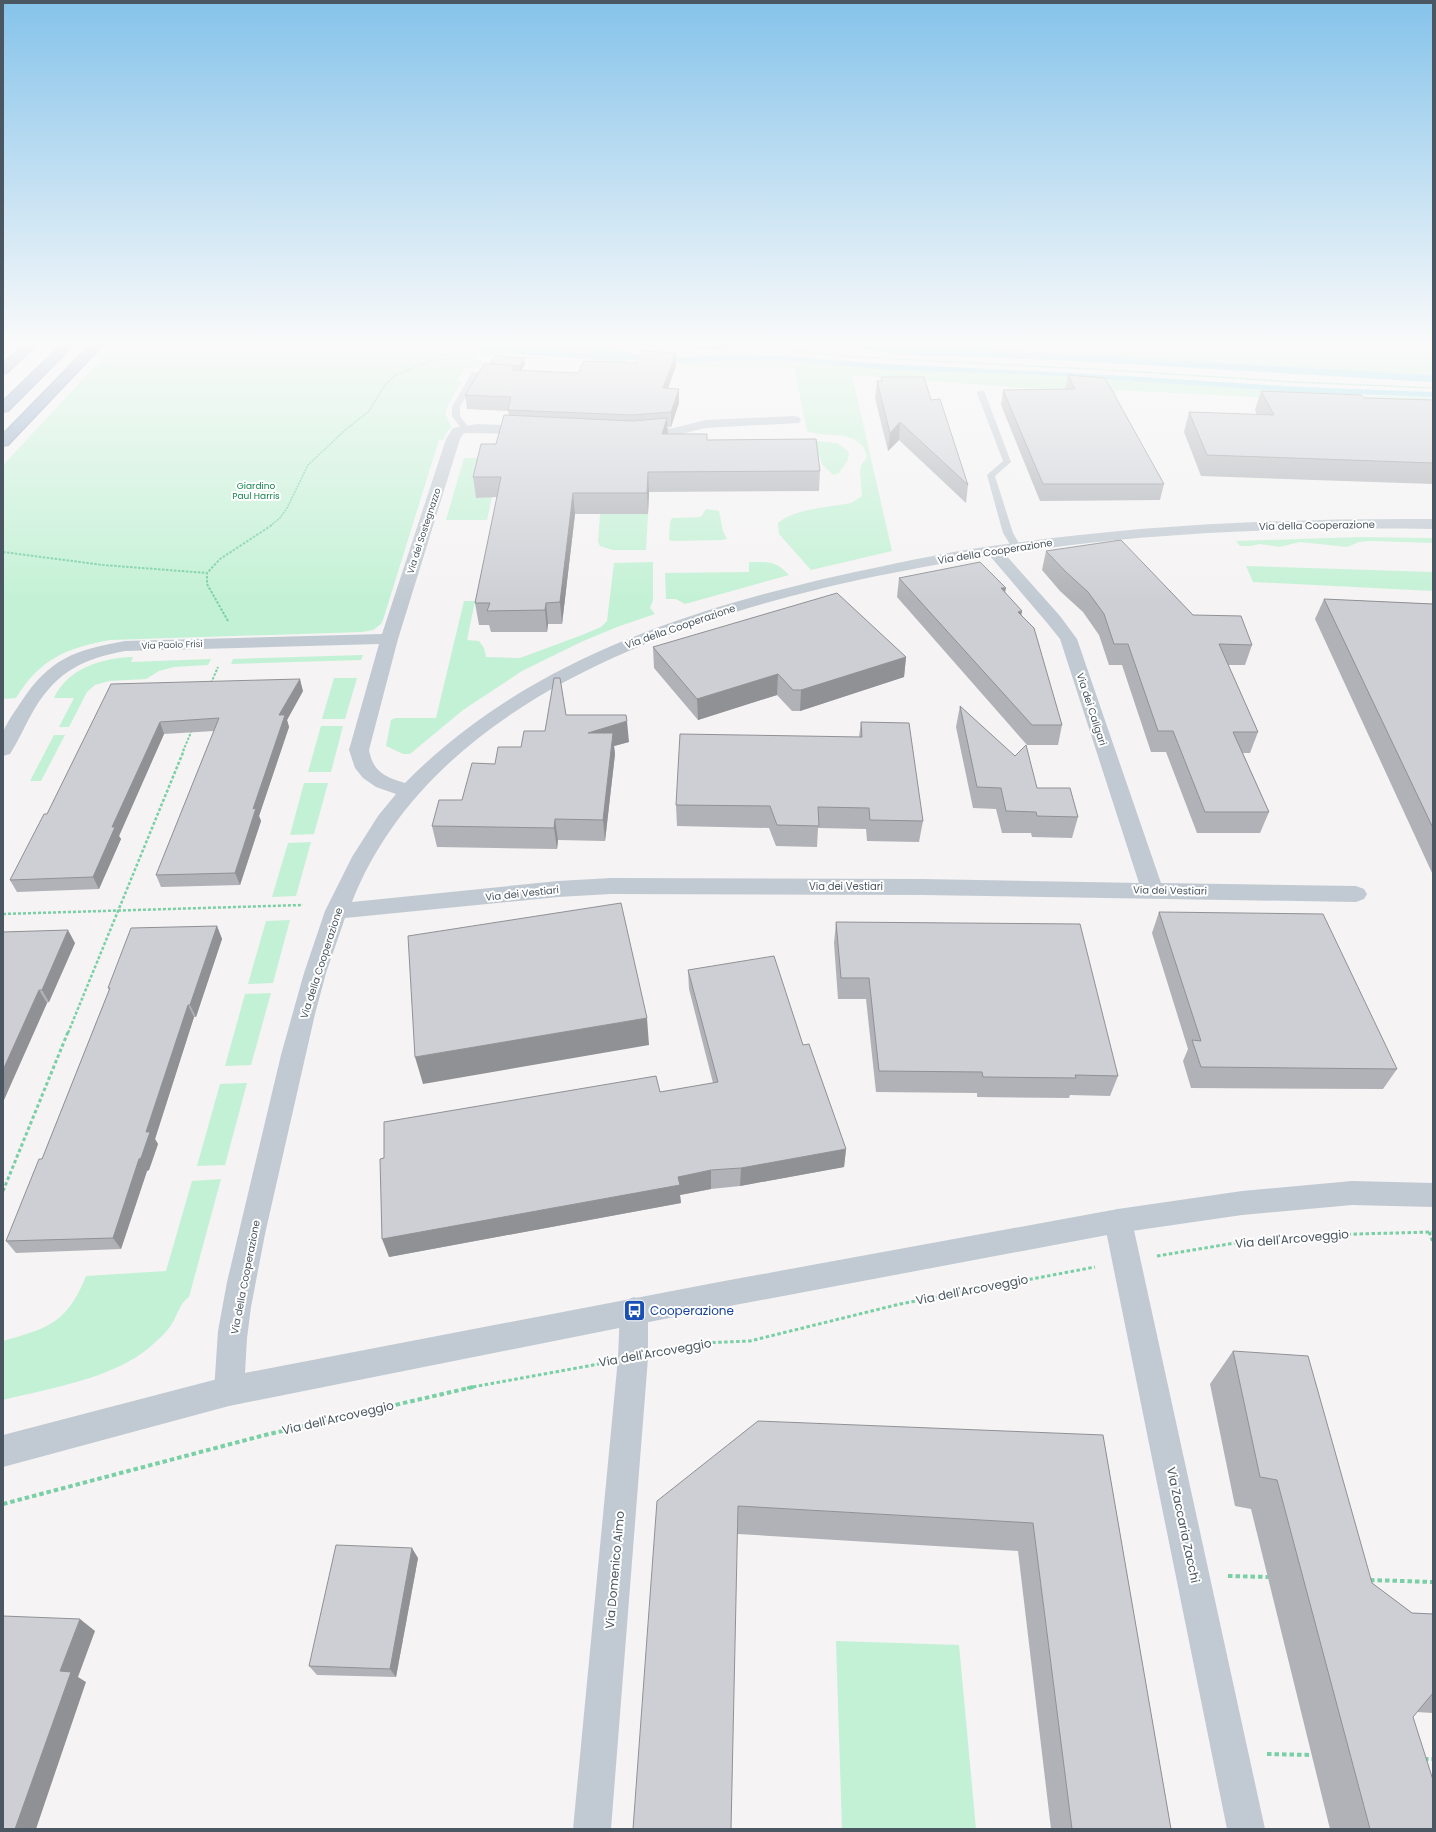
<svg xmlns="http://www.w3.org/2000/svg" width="1436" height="1832" viewBox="0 0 1436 1832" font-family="Poppins,sans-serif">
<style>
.green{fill:#c3f1d5}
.water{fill:#90daee}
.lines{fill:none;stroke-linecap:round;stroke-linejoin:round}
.canal{fill:#90daee;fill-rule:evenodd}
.motorway-casing{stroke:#7690ad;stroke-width:2}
.path-far4{stroke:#7ad0a6;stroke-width:1.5;stroke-dasharray:2 1;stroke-linecap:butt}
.path-far3{stroke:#7ad0a6;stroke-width:2;stroke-dasharray:2.5 1.5;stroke-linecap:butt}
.path-far2{stroke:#7ad0a6;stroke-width:2.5;stroke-dasharray:3 2;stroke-linecap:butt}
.path-far1{stroke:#7ad0a6;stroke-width:3;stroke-dasharray:3.5 2.5;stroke-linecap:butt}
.path{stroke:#7ad0a6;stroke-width:4;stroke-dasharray:4.5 3;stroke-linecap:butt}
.service{fill:#c1cad2;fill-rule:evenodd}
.minor{fill:#c1cad2;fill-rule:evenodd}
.tertiary{fill:#c1cad2;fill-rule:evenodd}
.motorway{fill:#8ba5c1;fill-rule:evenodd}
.wall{fill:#b0b2b7}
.shaded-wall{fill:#909195}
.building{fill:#cdcfd5;stroke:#909195}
.labels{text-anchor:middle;stroke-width:4;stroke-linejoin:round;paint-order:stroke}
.far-park-label{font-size:9px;fill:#17864f;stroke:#fff}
.far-street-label{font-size:9px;fill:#4a5661;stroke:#fff}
.street-label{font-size:10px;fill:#4a5661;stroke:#fff}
.near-street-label{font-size:12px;fill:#4a5661;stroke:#fff}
.near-transit-label{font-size:12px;fill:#164399;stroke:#fff;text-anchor:start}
</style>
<rect width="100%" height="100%" fill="#f5f3f3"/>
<!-- green -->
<g class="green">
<path d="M117 346H479L477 349 498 351 505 355 474 356 476 359 482 361 477 368H465L457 381H462L448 405 445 414 452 428 448 430 443 440H439L383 620 381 624 373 630 362 632 110 640C66 648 40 659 16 698L3 699V465L101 360Z"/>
<polygon points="881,346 1433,346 1433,375 992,350"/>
<path d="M726 360 791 361 887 370 1042 375 1369 396 1433 397V406L1115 390 1117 395 852 375 892 551 811 570 779 534 778 523C793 509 831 507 851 503L862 496 860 472 861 465 867 457C861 427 825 439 807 431L794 368 693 367 685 365 683 363Z"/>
<polygon points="818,441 837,443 849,452 848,460 839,473 833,475 822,464 814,442"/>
<polygon points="464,458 500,458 476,497 492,497 487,520 446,520"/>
<polygon points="706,509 719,511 723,531 727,539 722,540 672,541 669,540 670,523 672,518 701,517"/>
<polygon points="600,514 648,514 646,550 613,550 600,546 598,542"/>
<polygon points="1359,537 1433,538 1433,543 1370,541 1359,542 1347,547 1300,542 1279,547 1260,544 1251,546 1240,546 1236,541"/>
<polygon points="653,562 653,600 650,608 655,614 617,627 581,642 522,671 463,710 410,754 403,754 386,746 391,720 395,718 436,718 464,601 475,601 467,640 479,641 484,648 486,657 520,658 582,635 601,627 607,621 614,563"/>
<path d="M749 562C769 562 775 560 789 575L685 604 676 599H666L665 573 749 572Z"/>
<polygon points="1246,566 1433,572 1433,591 1253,582"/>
<polygon points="363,655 361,660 231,664 233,659"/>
<path d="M133 657 131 662 211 659 208 665 174 667 159 671 146 679 109 681 95 685 87 692 69 727H59L74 698H54C68 668 102 658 133 657Z"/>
<polygon points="334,678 357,678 345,719 322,719"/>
<polygon points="321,726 343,726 331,772 308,772"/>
<polygon points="54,735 65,735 41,781 30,781"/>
<polygon points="304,783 328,783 314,834 290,835"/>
<polygon points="311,842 296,896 272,897 288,843"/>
<polygon points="290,920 273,983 248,984 266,921"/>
<polygon points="271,993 251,1065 225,1066 245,994"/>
<polygon points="247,1083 225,1165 197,1166 220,1084"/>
<path d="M221 1179 189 1297C180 1303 178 1313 173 1322 167 1332 158 1340 150 1347 112 1379 50 1388 3 1400V1341C49 1328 67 1323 86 1276L166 1271 192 1181Z"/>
<polygon points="836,1641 959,1645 976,1829 842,1829"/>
</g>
<!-- water -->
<g class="water">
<polygon points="839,346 992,350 1433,375 1433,382 1076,361 893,354"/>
<polygon points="578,351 686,357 729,355 782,356 886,364 1094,374 1302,387 1433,392 1433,397 1297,392 1042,375 886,370 791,361 726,360 683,363 571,357"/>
</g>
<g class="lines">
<!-- canal -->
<polygon class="canal" points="481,346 570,346 622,350 629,352 632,356 629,360 622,362 490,352 483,350"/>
<defs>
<g id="motorway">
<polygon points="22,346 35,346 7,373 3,374 3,363"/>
<polygon points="60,346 73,346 8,411 3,412 3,401"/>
<polygon points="89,346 102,346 8,445 3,446 3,434"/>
</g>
</defs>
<!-- motorway casing -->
<use href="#motorway" class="motorway-casing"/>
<!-- path-far4 -->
<g class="path-far4">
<polyline points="749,350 786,350 856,357 1110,370 1295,382 1433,388"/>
<polyline points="506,357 543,358"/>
<polyline points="270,526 280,518 287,508 308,465 344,431 369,411 385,385 394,376 429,361 465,357"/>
</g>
<!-- path-far3 -->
<g class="path-far3">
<polyline points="3,552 103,565 207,573"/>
<polyline points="228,621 207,584 207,573 220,559 272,525"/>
<polyline points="211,683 218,667"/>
<polyline points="183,751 192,730"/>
</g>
<!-- path-far2 -->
<g class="path-far2">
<polyline points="3,914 303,905"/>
<polyline points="68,1033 184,750"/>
</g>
<!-- path-far1 -->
<g class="path-far1">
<polyline points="3,1191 68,1032"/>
<polyline points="1429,1232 1433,1242"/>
<polyline points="1157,1256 1247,1241 1356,1234 1433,1232"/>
<polyline points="665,1351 703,1343 750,1341 900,1304 1095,1267"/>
<polyline points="467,1388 599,1364"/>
</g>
<!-- path -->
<g class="path">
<polyline points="3,1504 265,1435 473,1387"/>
<polyline points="1228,1576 1268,1577"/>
<polyline points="1370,1580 1433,1582"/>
<polyline points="1267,1754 1312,1755"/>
<polyline points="1424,1759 1433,1759"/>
</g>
<!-- service -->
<g class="service">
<path d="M553 346H614L611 348C597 349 564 354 553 346Z"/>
<path d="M664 346C676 346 726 344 733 349L729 351 667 348Z"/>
<polygon points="472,372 496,372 500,374 496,376 477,376 460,407 460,416 470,429 466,431 463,431 452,416 452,407"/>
<polygon points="978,391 984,391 985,393 1011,462 995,476 1013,533 1021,547 1019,549 1013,549 1003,533 987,475 1003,461 977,393"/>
</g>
<!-- minor -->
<g class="minor">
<polygon points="794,416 799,417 801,420 799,423 705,428 674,436 638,438 633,437 631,434 633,431 638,430 674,428 705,420"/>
<path d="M477 424 529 426 534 427 536 430 534 433 529 434 466 433 463 434 460 439 398 639 369 750C373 772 385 777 405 783 521 665 679 612 837 576 888 565 941 553 992 546 1138 525 1285 518 1433 519V529C1290 527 1147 532 1005 554L1060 616 1077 639 1161 883 1356 886 1364 889 1367 894 1364 899 1356 902 922 895 611 894 558 897 345 918 326 973 315 1014 265 1234 251 1307 247 1338 244 1391 240 1402 229 1406 218 1402 214 1391 218 1331 227 1282 281 1055 304 973 325 911 352 857 378 816 396 794 376 787 363 778 355 768 349 750 379 644 125 651C83 659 58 671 35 708 26 723 19 740 10 754L3 756C3 749 2 741 3 734 4 726 16 710 21 702 50 658 75 650 125 641L382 634 446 439 453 428ZM990 556 1048 624 1060 639 1139 883 922 879 611 878 558 881 352 902C444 668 767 590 990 556Z"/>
<polygon points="1118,1209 1128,1212 1132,1221 1265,1829 1227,1829 1104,1221 1108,1212"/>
<polygon points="634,1297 644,1301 648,1311 648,1358 611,1829 573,1829 618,1358 620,1311 624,1301"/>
</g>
<!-- tertiary -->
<polygon class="tertiary" points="1352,1181 1433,1183 1433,1207 1352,1205 1242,1215 1118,1233 719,1308 229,1406 3,1467 3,1435 229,1376 719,1282 1118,1209 1242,1191"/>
<!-- motorway -->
<use href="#motorway" class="motorway"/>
</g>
<!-- wall -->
<g class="wall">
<polygon points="676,353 676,366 668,388 679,389 679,403 671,427 667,427 668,434 707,440 820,471 819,491 649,492 648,514 575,514 562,624 548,624 547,632 491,632 489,625 479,625 475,603 497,497 476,498 473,477 496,444 509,415 508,411 467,409 465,395 490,364 525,364 521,370 578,373 636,363"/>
<polygon points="1068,375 1164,484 1160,500 1040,501 1001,405 1003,390 1065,389"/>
<polygon points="881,377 931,400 968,485 966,503 899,440 888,451 875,398 877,381 881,381"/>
<polygon points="1261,391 1364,398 1433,400 1433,484 1201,476 1184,432 1189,412 1257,415 1255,410"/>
<polygon points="1046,551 1193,615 1252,645 1245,665 1228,665 1258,732 1250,753 1243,753 1269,812 1260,833 1197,833 1166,752 1151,752 1122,665 1109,665 1099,635 1083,612 1060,591 1042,570"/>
<polygon points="899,578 1005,592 1022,616 1062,725 1058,745 1027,745 897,597"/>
<polygon points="1324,599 1433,604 1433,875 1315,619"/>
<polygon points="653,647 906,657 904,677 800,711 792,711 777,695 698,720 654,668"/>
<polygon points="111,684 303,691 287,720 289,727 259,816 261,821 240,885 161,887 156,875 214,731 164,734 119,836 121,839 99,889 17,892 10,880 47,814"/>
<polygon points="960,706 1037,788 1078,817 1072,838 1032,837 1031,833 1002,833 996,809 973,808 956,727"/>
<polygon points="566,715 629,742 614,746 615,754 605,841 558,840 557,849 437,847 432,826 462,800 495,764 545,731"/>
<polygon points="861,722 923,821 919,842 867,841 866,829 818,828 817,847 776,846 769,828 677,826 676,805 859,737"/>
<polygon points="1159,912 1397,1069 1383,1089 1191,1088 1183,1061 1188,1049 1152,933"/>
<polygon points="836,922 1118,1076 1110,1096 1070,1095 1069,1098 977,1097 977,1093 876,1092 866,999 838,999 834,943"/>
<polygon points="217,926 222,939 196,1017 194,1017 155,1139 158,1144 149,1170 147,1171 121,1249 16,1253 6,1241 42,1159 109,990 108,988"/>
<polygon points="3,932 75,943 49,1002 47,1003 3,1102"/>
<polygon points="688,970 803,1045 846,1149 844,1167 740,1186 711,1189 680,1195 681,1203 389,1257 660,1092 713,1083 689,989"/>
<polygon points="1233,1351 1372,1583 1412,1613 1433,1614 1433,1713 1417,1712 1413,1717 1432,1779 1433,1829 1330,1829 1251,1509 1235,1506 1210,1384"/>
<polygon points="1103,1435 1171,1829 1051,1829 1018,1551 738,1534 657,1501"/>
<polygon points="418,1558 396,1677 317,1675 309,1666"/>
</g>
<!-- shaded-wall -->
<g class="shaded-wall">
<polygon points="676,353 676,366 663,402 663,388"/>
<polygon points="524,358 525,364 520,372 520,366"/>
<polygon points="679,389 679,403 671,427 671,412"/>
<polygon points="667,418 668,438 662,434"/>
<polygon points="900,422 899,440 888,451 890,433"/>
<polygon points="648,472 649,492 648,514 647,493"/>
<polygon points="573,493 575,514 562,624 560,602"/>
<polygon points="1001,588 1006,588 1002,606"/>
<polygon points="546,603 548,624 547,632 545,610"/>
<polygon points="1022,611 1019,630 1018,612"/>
<polygon points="906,657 904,677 800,711 801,690"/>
<polygon points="778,674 777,695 698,720 697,699"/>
<polygon points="300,679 303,691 287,720 289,727 259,816 261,821 240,885 235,873 253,809 279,715"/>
<polygon points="627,721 629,742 614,746 615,754 605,841 603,820 588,733"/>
<polygon points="160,722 164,734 119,836 121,839 99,889 93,877 112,827"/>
<polygon points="555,819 558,840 557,849 554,828"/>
<polygon points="217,926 222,939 196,1017 190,1005"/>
<polygon points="68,930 75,943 49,1002 42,990"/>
<polygon points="39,990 47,1003 3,1102 3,1070"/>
<polygon points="188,1005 194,1017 155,1139 158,1144 149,1170 147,1171 121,1249 113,1238 146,1132"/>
<polygon points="647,1018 649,1045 423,1084 415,1057"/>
<polygon points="846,1149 844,1167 740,1186 741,1168"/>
<polygon points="711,1170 711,1189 680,1195 681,1203 389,1257 382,1239 678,1177"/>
<polygon points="412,1548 418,1558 396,1677 390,1669"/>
<polygon points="80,1619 95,1631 78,1677 86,1682 36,1829 15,1829 60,1671"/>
</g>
<!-- building -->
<g class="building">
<polygon points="642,351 676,353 663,388 679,389 671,412 632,415 508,410 511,397 465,395 484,364 515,365 512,370 578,373 584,361 636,363"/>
<polygon points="495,356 524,358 520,366 490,364"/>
<polygon points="1068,375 1105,378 1164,484 1043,484 1003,390 1075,389"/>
<polygon points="881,377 924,377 931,400 940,399 968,485 900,422 890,433 877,381 882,381"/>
<polygon points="1261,391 1361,395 1364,398 1433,400 1433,463 1207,455 1189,412 1274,415"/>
<polygon points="504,415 632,421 667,418 662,434 707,434 707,440 816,439 820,471 648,472 647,493 573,493 560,602 546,603 545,610 487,611 490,603 475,603 501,477 473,477 481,444 496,444"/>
<polygon points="1121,540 1193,615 1241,616 1252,645 1219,644 1258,732 1233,732 1269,812 1205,812 1173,731 1158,731 1128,644 1114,644 1104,614 1088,592 1065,571 1046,551"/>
<polygon points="980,562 1006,588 1001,588 1022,611 1018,612 1034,628 1062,725 1032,725 899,578"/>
<polygon points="837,593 906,657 801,690 793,690 778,674 697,699 653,647"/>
<polygon points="1324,599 1433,604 1433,828"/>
<polygon points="554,678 560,678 566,715 626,715 627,721 588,733 613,733 603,820 555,819 554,828 432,826 439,800 462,800 472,763 495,764 498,747 521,747 524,731 545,731"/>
<polygon points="300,679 279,715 285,715 253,809 256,808 235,873 156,875 219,718 160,722 112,827 115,827 93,877 10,880 44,814 47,814 111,684"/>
<polygon points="960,706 1015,756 1026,745 1037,788 1070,788 1078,817 1037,816 1036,812 1006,811 1001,788 977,787"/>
<polygon points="861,722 909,723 923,821 870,820 869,808 818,807 819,826 777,825 770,806 676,805 680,734 862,737"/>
<polygon points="621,903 647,1018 415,1057 408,936"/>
<polygon points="1159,912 1323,914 1397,1069 1201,1067 1192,1040 1201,1041"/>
<polygon points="836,922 1080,924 1118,1076 1075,1075 1076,1078 983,1077 982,1072 879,1071 869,978 841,978"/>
<polygon points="217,926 190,1005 188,1005 146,1132 150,1132 141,1158 139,1159 113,1238 6,1241 39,1159 42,1159 110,988 108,988 131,928"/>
<polygon points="68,930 42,990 39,990 3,1070 3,932"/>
<polygon points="774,956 803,1045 809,1044 846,1149 741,1168 711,1170 678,1177 680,1185 382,1239 380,1159 384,1158 384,1122 656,1076 660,1092 718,1082 688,970"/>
<polygon points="1233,1351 1308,1356 1372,1583 1412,1613 1433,1614 1433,1693 1413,1717 1433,1780 1433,1829 1370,1829 1277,1480 1260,1477"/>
<polygon points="758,1421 1103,1435 1171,1829 1072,1829 1033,1523 738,1506 731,1829 633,1829 657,1501"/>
<polygon points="336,1545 412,1548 390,1669 309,1666"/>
<polygon points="3,1616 80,1619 60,1671 71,1672 15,1829 3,1829"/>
</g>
<!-- sky -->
<linearGradient id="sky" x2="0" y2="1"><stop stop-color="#85c3ea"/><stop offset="0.57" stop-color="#fafafa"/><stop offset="1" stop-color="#fafafa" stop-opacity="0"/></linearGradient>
<rect width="1436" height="603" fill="url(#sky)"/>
<!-- icons -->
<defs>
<symbol id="bus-square" viewBox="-11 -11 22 22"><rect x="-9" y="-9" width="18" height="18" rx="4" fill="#1a4fb4" stroke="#fff"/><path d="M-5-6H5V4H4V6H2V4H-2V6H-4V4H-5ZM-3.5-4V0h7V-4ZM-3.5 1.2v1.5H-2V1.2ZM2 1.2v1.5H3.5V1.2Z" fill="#fff"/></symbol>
</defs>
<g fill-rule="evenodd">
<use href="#bus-square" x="622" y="1298" width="25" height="25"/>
</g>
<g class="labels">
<!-- far-park labels -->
<g class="far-park-label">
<text x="256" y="489">Giardino<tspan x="256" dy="10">Paul Harris</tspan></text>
</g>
<!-- far-street labels -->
<g class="far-street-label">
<text transform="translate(424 531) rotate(-72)" y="3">Via del Sostegnazzo</text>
<text transform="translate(172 645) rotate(-2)" y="3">Via Paolo Frisi</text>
</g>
<!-- street labels -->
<g class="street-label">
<text transform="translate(1317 525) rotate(-1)" y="4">Via della Cooperazione</text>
<text transform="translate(995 551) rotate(-9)" y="4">Via della Cooperazione</text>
<text transform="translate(680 626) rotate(-19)" y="4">Via della Cooperazione</text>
<text transform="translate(1092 709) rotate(72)" y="4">Via dei Caligari</text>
<text x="846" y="890">Via dei Vestiari</text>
<text transform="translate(1170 890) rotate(1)" y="4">Via dei Vestiari</text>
<text transform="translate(522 893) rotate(-6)" y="4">Via dei Vestiari</text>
<text transform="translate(321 963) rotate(-72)" y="4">Via della Cooperazione</text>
<text transform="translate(245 1277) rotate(-79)" y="4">Via della Cooperazione</text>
</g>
<!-- near-street labels -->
<g class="near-street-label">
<text transform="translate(1292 1239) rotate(-5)" y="4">Via dell'Arcoveggio</text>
<text transform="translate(972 1290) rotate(-11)" y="4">Via dell'Arcoveggio</text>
<text transform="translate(655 1353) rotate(-10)" y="4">Via dell'Arcoveggio</text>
<text transform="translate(338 1418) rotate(-13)" y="4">Via dell'Arcoveggio</text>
<text transform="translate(1183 1525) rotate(78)" y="4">Via Zaccaria Zacchi</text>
<text transform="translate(615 1570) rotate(-85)" y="4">Via Domenico Aimo</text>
</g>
<!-- near-transit labels -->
<g class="near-transit-label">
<text x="650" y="1315">Cooperazione</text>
</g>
</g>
<!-- border -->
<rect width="1436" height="1832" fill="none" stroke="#4a5661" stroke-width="8"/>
</svg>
